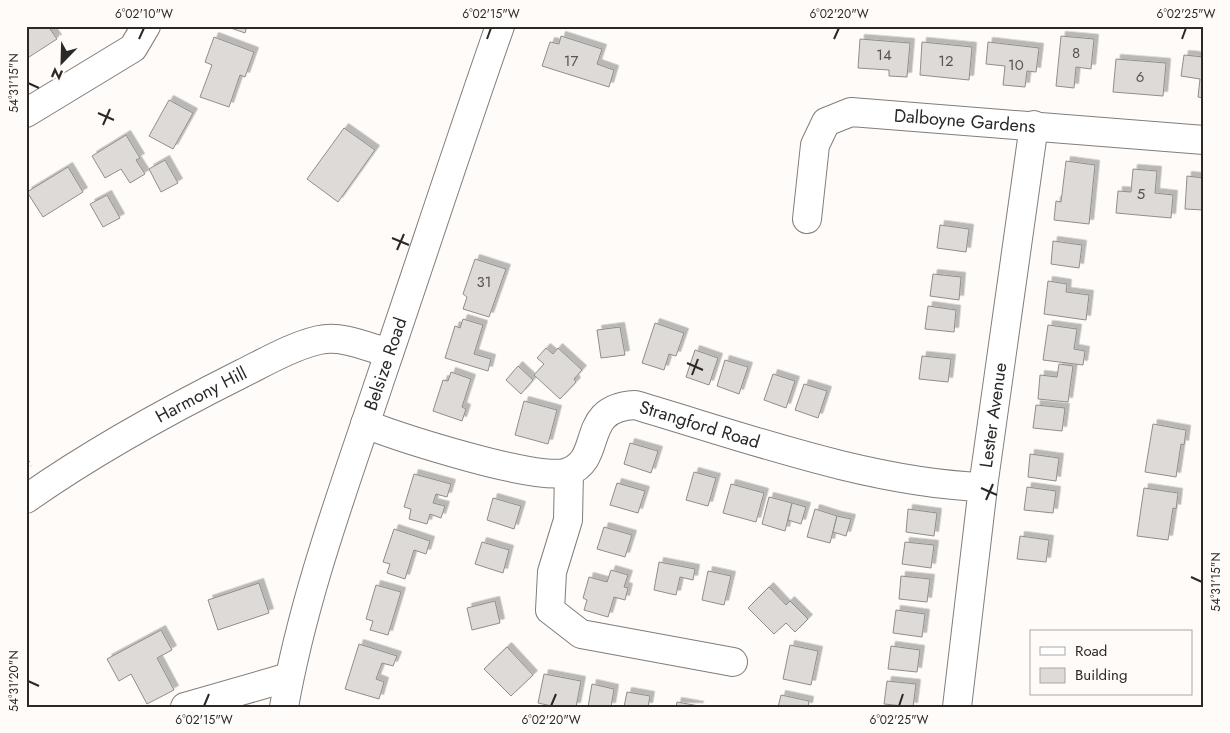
<svg xmlns="http://www.w3.org/2000/svg" width="1230" height="733" viewBox="0 0 1230 733" font-family="Jost,sans-serif">
<style>
.building{fill:#dddad7;stroke:#908e8b;filter:url(#shadow)}
.lines{fill:none;stroke-linecap:round;stroke-linejoin:round}
.minor-casing{stroke:#807d7a;stroke-width:30}
.path{stroke:#969492;stroke-width:3;stroke-dasharray:1 4;stroke-linecap:butt}
.minor{stroke:#fff;stroke-width:28}
.ticks{fill:none;stroke:#2a2928;stroke-width:2}
.labels{text-anchor:middle;stroke-width:4.5;stroke-linejoin:round;paint-order:stroke}
.number-label{font-size:15px;fill:#575554}
.street-label{font-size:18px;fill:#2a2928;stroke:#fefbf8}
.neatline{fill:none;stroke:#2a2928;stroke-width:2}
.ticks-label{font-size:12px;text-anchor:middle;fill:#2a2928}
</style>
<defs>
<filter id="shadow"><feDropShadow dx="4.5" dy="-4.5" stdDeviation="0" flood-color="#0004"/></filter>
</defs>
<rect width="100%" height="100%" fill="#fefbf8"/>
<!-- building -->
<g class="building">
<polygon points="26,26 48,26 57,39 26,59"/>
<polygon points="225,26 247,26 245,33"/>
<polygon points="561,36 602,49 597,64 614,70 609,87 542,66 550,42 559,44"/>
<polygon points="1061,36 1094,39 1091,69 1076,67 1074,88 1056,86"/>
<polygon points="214,37 254,52 245,77 240,75 229,107 200,97 212,65 205,62"/>
<polygon points="860,39 910,43 907,77 889,76 889,70 858,68"/>
<polygon points="922,42 972,47 969,80 920,75"/>
<polygon points="988,42 1039,48 1036,72 1027,71 1025,87 1003,85 1005,66 986,64"/>
<polygon points="1184,55 1204,57 1204,98 1198,97 1200,79 1181,76"/>
<polygon points="1116,59 1166,63 1163,96 1113,92"/>
<polygon points="169,100 193,113 173,149 149,136"/>
<polygon points="344,128 375,150 338,202 307,179"/>
<polygon points="126,135 140,158 136,160 145,174 130,183 121,169 105,178 92,156"/>
<polygon points="165,160 178,183 161,192 149,169"/>
<polygon points="1066,161 1095,165 1089,224 1054,220 1056,201 1061,202"/>
<polygon points="68,167 83,192 43,217 27,192"/>
<polygon points="1133,169 1157,171 1155,193 1173,195 1171,218 1116,213 1118,191 1131,192"/>
<polygon points="1187,176 1204,178 1204,210 1185,209"/>
<polygon points="107,195 120,218 103,227 90,204"/>
<polygon points="940,225 969,229 966,252 937,248"/>
<polygon points="1053,241 1082,245 1079,268 1051,264"/>
<polygon points="475,259 506,269 489,317 463,309 467,297 463,294"/>
<polygon points="933,274 961,277 959,300 930,296"/>
<polygon points="1048,281 1067,284 1066,292 1089,295 1086,320 1044,314"/>
<polygon points="928,306 956,310 954,332 925,329"/>
<polygon points="463,319 483,325 474,354 491,359 488,371 445,358 455,326 460,328"/>
<polygon points="655,323 684,333 676,356 669,354 664,370 642,363"/>
<polygon points="1048,325 1077,329 1074,349 1085,351 1083,365 1043,360"/>
<polygon points="620,327 625,355 601,358 597,330"/>
<polygon points="546,348 553,354 558,348 582,370 574,379 576,382 560,399 534,375 544,364 537,358"/>
<polygon points="695,350 718,358 709,385 686,377"/>
<polygon points="922,356 951,359 948,382 919,379"/>
<polygon points="725,360 748,367 739,394 717,386"/>
<polygon points="1059,364 1073,366 1068,402 1038,399 1040,375 1057,377"/>
<polygon points="518,366 533,380 521,394 506,380"/>
<polygon points="451,372 471,379 462,407 466,409 462,421 433,411 443,380 448,381"/>
<polygon points="773,374 795,381 786,408 764,400"/>
<polygon points="804,384 827,391 818,418 795,410"/>
<polygon points="524,401 557,410 548,444 515,435"/>
<polygon points="1036,405 1065,408 1062,431 1033,428"/>
<polygon points="1153,424 1186,430 1184,445 1181,444 1176,477 1145,472"/>
<polygon points="630,443 658,451 651,473 624,464"/>
<polygon points="1030,454 1059,458 1056,481 1028,477"/>
<polygon points="694,472 716,478 708,506 686,500"/>
<polygon points="414,474 451,484 447,497 436,494 433,503 445,506 441,518 430,514 427,524 409,519 411,509 404,507"/>
<polygon points="617,483 645,491 638,513 610,505"/>
<polygon points="731,484 764,493 756,522 723,513"/>
<polygon points="1027,487 1056,491 1053,513 1024,510"/>
<polygon points="1144,488 1178,493 1176,509 1173,508 1168,540 1137,536"/>
<polygon points="769,497 792,503 785,531 762,524"/>
<polygon points="493,498 521,506 514,529 487,520"/>
<polygon points="792,503 806,507 801,524 788,520"/>
<polygon points="815,509 837,516 830,543 807,537"/>
<polygon points="908,509 937,513 934,536 906,532"/>
<polygon points="837,516 851,519 846,536 833,532"/>
<polygon points="604,527 632,535 625,557 597,549"/>
<polygon points="394,529 430,541 426,554 414,550 405,579 387,573 390,564 383,562"/>
<polygon points="1020,536 1049,540 1046,562 1017,559"/>
<polygon points="482,542 509,550 503,573 475,564"/>
<polygon points="905,542 934,545 931,568 902,564"/>
<polygon points="659,562 695,569 693,580 680,577 676,595 654,590"/>
<polygon points="611,570 628,575 624,587 628,588 625,600 614,597 608,617 584,610 587,600 583,598 589,577 607,582"/>
<polygon points="708,571 731,576 724,605 702,600"/>
<polygon points="901,576 930,579 927,602 899,599"/>
<polygon points="259,583 269,613 218,630 208,600"/>
<polygon points="376,585 401,592 388,635 370,630 373,621 366,619"/>
<polygon points="769,587 786,605 790,601 808,619 795,632 786,623 774,634 748,608"/>
<polygon points="495,601 500,623 472,630 467,608"/>
<polygon points="896,610 925,614 922,637 893,633"/>
<polygon points="161,630 172,650 157,658 174,690 147,704 131,674 119,681 107,659"/>
<polygon points="359,644 397,656 393,666 382,663 376,679 384,682 379,699 345,689"/>
<polygon points="790,645 818,651 811,685 783,679"/>
<polygon points="891,646 920,650 917,672 888,669"/>
<polygon points="507,647 533,675 511,696 484,669"/>
<polygon points="544,674 581,681 576,707 556,707 538,703"/>
<polygon points="887,681 916,684 913,707 884,704"/>
<polygon points="592,684 614,689 611,707 588,707"/>
<polygon points="627,692 650,696 648,707 624,707"/>
<polygon points="781,695 809,701 808,707 778,707"/>
<polygon points="677,702 699,706 699,707 676,707"/>
</g>
<g class="lines">
<defs>
<g id="minor">
<polyline points="26,113 133,48 146,26"/>
<path id="s1" d="M807 219 815 145 826 122 851 112 1204 140"/>
<path id="s2" d="M365 424C399 437 539 483 568 472 605 458 578 408 635 405 744 437 870 483 983 487"/>
<polyline points="569,472 568,520 552,572 550,610 581,634 733,662"/>
<path id="s3" d="M26 499C94 451 169 410 243 373 267 361 293 346 319 340 343 335 367 347 389 353"/>
<polyline points="185,707 289,677"/>
<path id="s4" d="M284 707C304 594 345 485 381 377 421 260 459 143 500 26"/>
<path id="s5" d="M957 707 983 487 1034 125"/>
</g>
</defs>
<!-- minor casing -->
<use href="#minor" class="minor-casing"/>
<!-- path -->
<polyline class="path" points="26,457 31,466"/>
<!-- minor -->
<use href="#minor" class="minor"/>
</g>
<!-- ticks -->
<path class="ticks" d="M139 39 144 28M487 39 491 28M834 39 839 28M1182 39 1186 28M28 83 39 88M98 113 114 120M103 125 110 109M392 238 409 245M397 250 404 234M687 363 703 370M692 375 698 359M981 488 997 495M986 500 993 484M1191 577 1202 582M28 681 39 686M204 706 209 694M551 706 556 694M899 706 903 694"/>
<g class="labels">
<!-- number labels -->
<g class="number-label">
<text x="1076" y="58">8</text>
<text x="884" y="60">14</text>
<text x="571" y="66">17</text>
<text x="946" y="66">12</text>
<text x="1016" y="70">10</text>
<text x="1140" y="82">6</text>
<text x="1141" y="199">5</text>
<text x="484" y="287">31</text>
</g>
<!-- street labels -->
<g class="street-label">
<text dy="6" stroke="none"><textPath href="#s1" startOffset="241">Dalboyne Gardens</textPath></text>
<text dy="6" stroke="none"><textPath href="#s4" startOffset="358">Belsize Road</textPath></text>
<text dy="6" stroke="none"><textPath href="#s3" startOffset="204">Harmony Hill</textPath></text>
<text dy="6" stroke="none"><textPath href="#s5" startOffset="294">Lester Avenue</textPath></text>
<text dy="6" stroke="none"><textPath href="#s2" startOffset="380">Strangford Road</textPath></text>
</g>
</g>
<!-- border -->
<rect width="1230" height="733" fill="none" stroke="#fefbf8" stroke-width="55"/>
<!-- legend -->
<rect x="1030" y="630" width="162" height="65" fill="#fefbf8" stroke="#a9a7a5"/>
<rect x="1040" y="647" width="25" height="8" fill="#ffffff" stroke="#a9a7a5"/>
<text x="1075" y="656" font-size="15" fill="#2a2928">Road</text>
<rect x="1040" y="668" width="25" height="15" fill="#dddad7" stroke="#a9a7a5"/>
<text x="1075" y="680" font-size="15" fill="#2a2928">Building</text>
<!-- north arrow -->
<g transform="translate(62 62) rotate(203)" stroke="#fefbf8" stroke-width="4" paint-order="stroke">
<path d="M0-4L9 19L0 12L-9 19Z" fill="#2a2928"/>
<text y="-8" font-size="14" font-weight="bold" text-anchor="middle" fill="#2a2928">N</text>
</g>
<rect x="28" y="28" width="1174" height="678" class="neatline"/>
<g class="ticks-label">
<text x="144" y="18">6°02'10"W</text>
<text x="491" y="18">6°02'15"W</text>
<text x="839" y="18">6°02'20"W</text>
<text x="1186" y="18">6°02'25"W</text>
<text transform="translate(14 83) rotate(-90)" y="4">54°31'15"N</text>
<text transform="translate(1216 582) rotate(-90)" y="4">54°31'15"N</text>
<text transform="translate(14 681) rotate(-90)" y="4">54°31'20"N</text>
<text x="204" y="724">6°02'15"W</text>
<text x="551" y="724">6°02'20"W</text>
<text x="899" y="724">6°02'25"W</text>
</g>
</svg>
